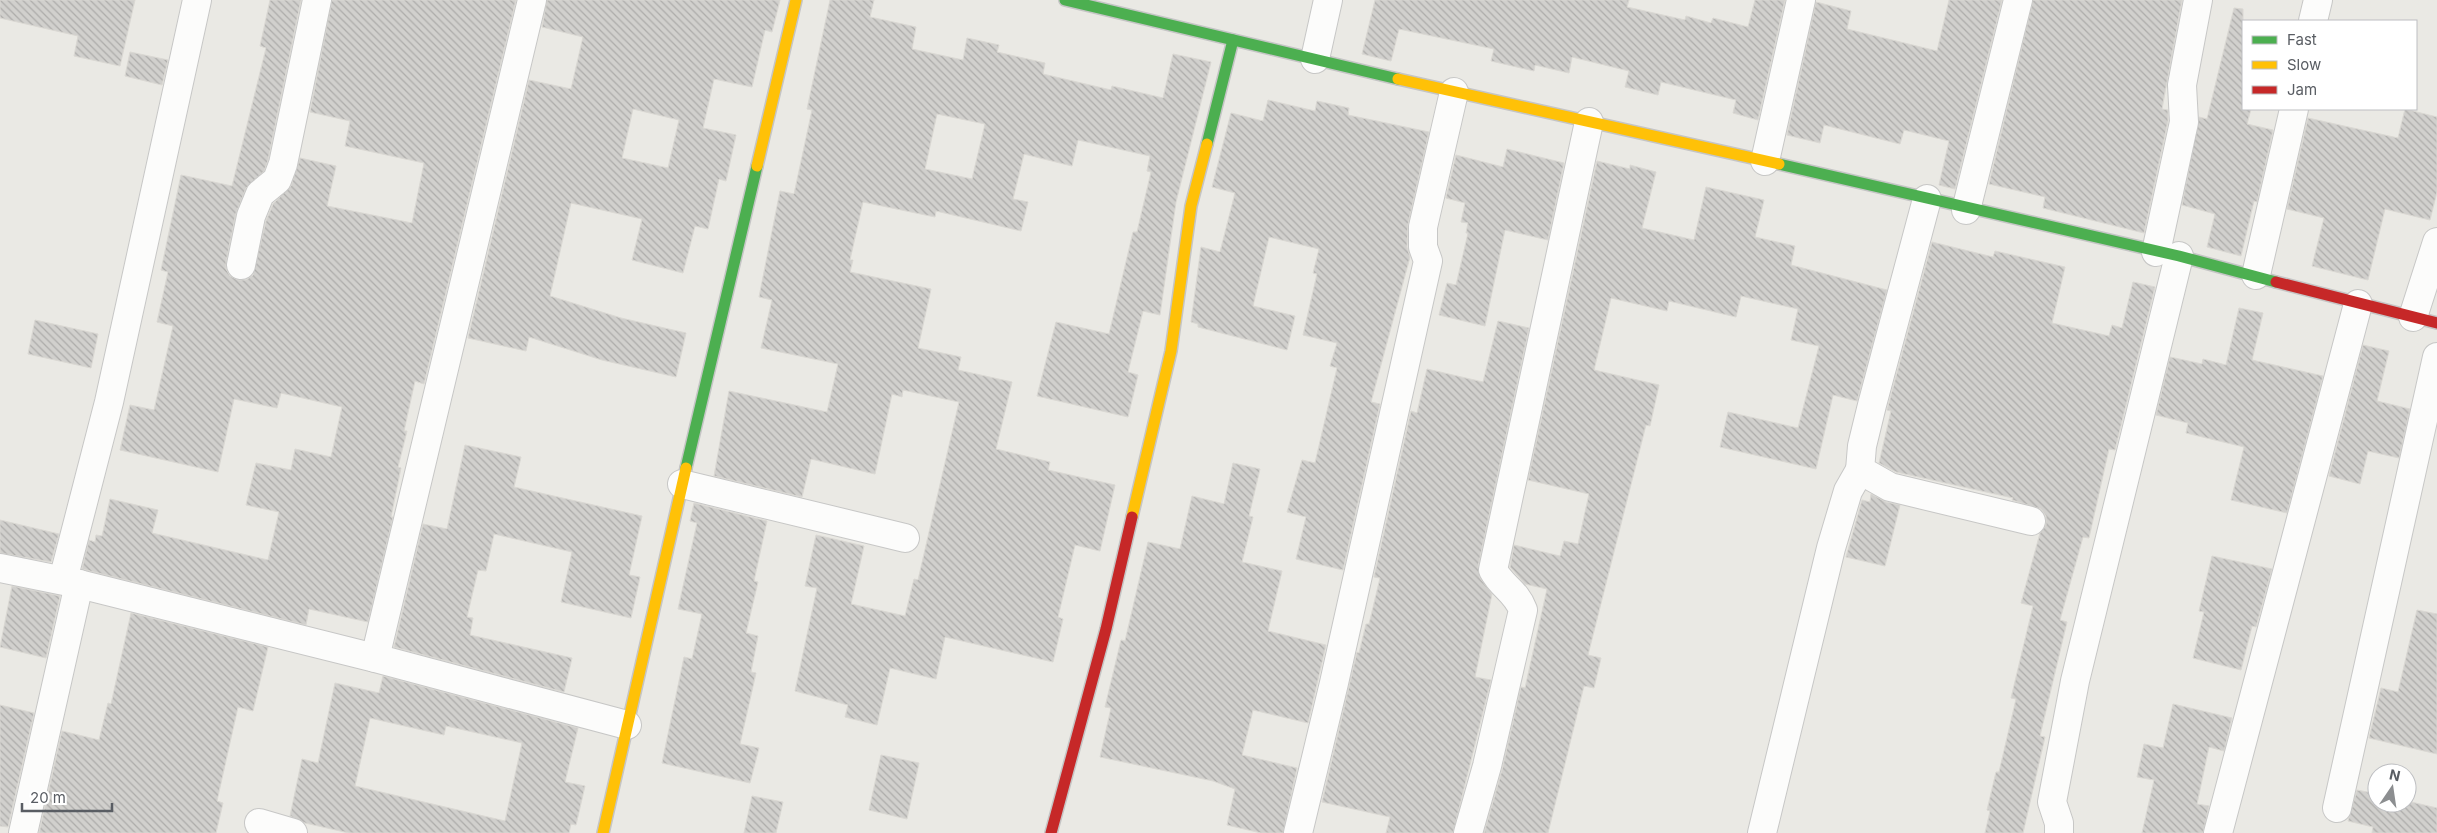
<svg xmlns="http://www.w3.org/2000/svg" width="2437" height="833" viewBox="0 0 2437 833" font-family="Inter,sans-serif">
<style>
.building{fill:url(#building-back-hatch);stroke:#dad8d3;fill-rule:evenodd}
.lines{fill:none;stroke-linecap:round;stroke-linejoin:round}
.street-casing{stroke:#c7c7c6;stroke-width:30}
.fast-casing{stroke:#c5c5c5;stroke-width:14}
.slow-casing{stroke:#c5c5c5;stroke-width:14}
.jam-casing{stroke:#c5c5c5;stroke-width:14}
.street{stroke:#fcfcfb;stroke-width:28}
.fast{stroke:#4caf50;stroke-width:11}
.slow{stroke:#ffc107;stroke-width:11}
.jam{stroke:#c62828;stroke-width:11}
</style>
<defs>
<pattern id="building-back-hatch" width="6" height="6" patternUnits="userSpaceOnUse" patternTransform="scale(1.25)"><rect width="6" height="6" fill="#d1d0cd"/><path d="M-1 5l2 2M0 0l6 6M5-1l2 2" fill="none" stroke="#adacaa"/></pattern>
</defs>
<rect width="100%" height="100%" fill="#eae9e4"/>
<!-- building -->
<g class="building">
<polygon points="0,0 135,0 120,66 74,56 78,36 0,18"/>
<polygon points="270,0 301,0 268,160 264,171 246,188 236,213 226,262 226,269 230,276 238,280 246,280 253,275 266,221 273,204 291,186 300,158 336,166 327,206 412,223 424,163 345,146 350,121 310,112 332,0 516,0 424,384 415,381 404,431 407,431 398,467 401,468 391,517 393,517 368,622 309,609 306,625 82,569 89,540 95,542 96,535 102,536 110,499 158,510 152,533 268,560 279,512 246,505 256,463 291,470 295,449 331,457 342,407 281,393 277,408 234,399 218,472 120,450 130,405 154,410 173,326 157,322 168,272 161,270 181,175 232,186 266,48 260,46"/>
<path d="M547 0H780L772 32 765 30 752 87 714 79 703 128 736 135 726 181 719 179 708 229 695 226 683 273 632 260 642 219 571 203 550 296 621 318 686 333 676 377 602 360 529 337 526 351 468 338 529 80 571 89 583 37 542 27ZM633 109 679 120 668 168 622 158Z"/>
<path d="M830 0H874L870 17 916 27 912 49 963 60 967 38 999 45 997 52 1045 63 1043 74 1111 90 1112 86 1163 98 1173 54 1211 62 1176 202 1160 315 1143 311 1128 372 1138 375 1128 417 1037 396 1056 322 1109 334 1133 232H1137L1151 172 1147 171 1150 156 1078 140 1072 166 1024 154 1013 199 1028 202 1021 231 936 211 935 217 863 202 850 260H853L850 272 931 289 918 348 961 357 958 370 1012 382 996 449 1050 462 1048 470 1115 485 1100 551 1075 545 1058 617 1063 619 1053 662 945 637 936 679 890 668 877 725 845 717 848 705 795 691 817 588 805 586 816 535 864 546 851 604 905 616 914 579 918 580 959 402 903 390 902 397 892 394 875 474 811 459 802 497 714 476 729 391 827 412 838 364 761 348 772 300 759 297 780 191 794 194 812 110 807 109ZM937 114 985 124 972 179 925 169Z"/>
<polygon points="1375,0 1629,0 1627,7 1685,20 1686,16 1711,23 1713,18 1748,27 1755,0 1785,0 1758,120 1733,113 1736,100 1661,82 1658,95 1625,87 1629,71 1572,57 1569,73 1535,65 1534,71 1491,61 1494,49 1399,29 1391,61 1362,54"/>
<polygon points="1949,0 2002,0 1955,189 1939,185 1949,141 1904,130 1900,144 1824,125 1820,143 1787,135 1816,2 1851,11 1847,29 1937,51"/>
<polygon points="2033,0 2182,0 2162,109 2168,110 2168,121 2144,233 2043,208 2045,197 1989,184"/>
<polygon points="2234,8 2243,9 2243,109 2251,109 2247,124 2273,130 2257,202 2254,201 2241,256 2207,247 2215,214 2182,205 2199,117 2207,119"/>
<polygon points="130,52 168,60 162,85 125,76"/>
<polygon points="1268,100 1315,111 1317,101 1349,108 1348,115 1429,132 1408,224 1407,247 1410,257 1371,402 1380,404 1343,570 1296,559 1306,517 1287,512 1302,460 1315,463 1337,368 1330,366 1337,343 1303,335 1317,274 1313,273 1319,249 1269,237 1253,306 1295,316 1287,350 1198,327 1198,324 1191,322 1201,247 1220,252 1235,193 1212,187 1231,113 1263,121"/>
<polygon points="2405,109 2437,117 2437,192 2430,220 2385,209 2368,280 2312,266 2324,218 2287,209 2308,118 2398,138"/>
<polygon points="1507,149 1564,163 1548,240 1505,230 1485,326 1439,315 1447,283 1456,285 1468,233 1466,233 1468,223 1461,222 1465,203 1446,198 1456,155 1503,167"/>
<polygon points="1597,161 1630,169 1630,165 1656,172 1642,228 1694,240 1706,187 1764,200 1755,237 1795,246 1791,265 1887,290 1857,401 1833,395 1816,469 1720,447 1728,412 1798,428 1819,346 1791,340 1798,309 1741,296 1736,317 1669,301 1667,311 1611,298 1594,370 1659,385 1650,426 1646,425 1588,655 1601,658 1594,688 1584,686 1548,833 1484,833 1502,770 1521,687 1525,688 1547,589 1525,584 1510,567 1514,545 1560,556 1564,541 1578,544 1589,494 1528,480"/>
<polygon points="1932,242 1993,257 1995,251 2065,267 2052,323 2109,336 2112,325 2122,328 2133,282 2155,287 2115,450 2109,449 2089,538 2083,537 2060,620 2067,622 2040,736 2045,737 2023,833 1985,833 1990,811 1987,810 1996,772 1999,772 2016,699 2011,698 2033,606 2021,603 2040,533 2046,525 2046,516 2041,509 2012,500 2013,498 1896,472 1879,463 1891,411 1887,410"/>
<polygon points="2239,308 2263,313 2252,360 2323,376 2287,513 2231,500 2244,447 2186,433 2188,423 2156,415 2170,357 2202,364 2203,359 2226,365"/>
<polygon points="35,320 98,334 91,368 28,354"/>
<polygon points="1498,321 1529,328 1478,567 1480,578 1492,594 1475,677 1491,680 1453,833 1386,833 1390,817 1322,802 1357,652 1359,653 1366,624 1369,624 1380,578 1374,577 1411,411 1417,413 1427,369 1483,382"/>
<polygon points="2363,345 2389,351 2377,401 2410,409 2399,458 2368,451 2360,484 2329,476"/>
<polygon points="465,445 521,457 514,487 642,516 629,575 640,577 631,618 561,602 572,552 494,534 486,571 478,570 467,617 473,618 470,635 572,658 564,692 394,647 423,524 447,529"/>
<polygon points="1233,463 1260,469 1249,516 1253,517 1242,562 1282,571 1268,631 1326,645 1308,723 1253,710 1242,755 1297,768 1283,833 1261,833 1227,825 1235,789 1213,781 1100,757 1111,708 1105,707 1121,640 1125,641 1148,542 1180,549 1192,496 1224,504"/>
<polygon points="1871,494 1886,502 1900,505 1885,566 1846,557 1862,500 1870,502"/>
<polygon points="694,503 767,521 754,581 758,582 746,633 758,636 751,672 756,673 740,744 759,748 750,783 662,763 684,657 692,659 702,614 678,609 697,523 690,521"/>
<polygon points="0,520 59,534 51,562 0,553"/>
<polygon points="2212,556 2272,569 2256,627 2252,626 2241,670 2193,658 2204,612 2199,611"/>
<polygon points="12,586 60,596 46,658 0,647"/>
<polygon points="2417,610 2437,614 2437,754 2369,738 2381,688 2398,692"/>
<polygon points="131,613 268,647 253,711 238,707 217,801 223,803 216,833 39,833 62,731 99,740 108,703 111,704"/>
<path d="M383 676 578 728 565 782 585 786 576 825 571 824 569 833H349L305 823 290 816 302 759 318 763 335 683 379 693ZM370 718 444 735 446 726 522 743 505 821 355 786Z"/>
<polygon points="2173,704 2232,718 2224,751 2209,747 2197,804 2209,806 2203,833 2142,833 2154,780 2137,777 2144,744 2163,748"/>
<polygon points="0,705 34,713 8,827 0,826"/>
<polygon points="881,755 919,763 907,819 869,810"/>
<polygon points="2357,790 2377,794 2377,803 2407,803 2407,801 2437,808 2437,833 2372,833 2373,827 2348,821"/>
<polygon points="752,796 783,802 776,833 744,833"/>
</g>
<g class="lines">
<defs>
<g id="street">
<polyline points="2313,21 2318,0"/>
<polyline points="1315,59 1328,0"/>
<polyline points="1765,161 1801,0"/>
<polyline points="1927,199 1872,405 1862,446 1860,470 1890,487 2031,521"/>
<polyline points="1966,210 2018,0"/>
<polyline points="2156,252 2184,122 2182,85 2198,0"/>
<polyline points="241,265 251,216 260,194 277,180 283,164 317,0"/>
<polyline points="2256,275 2294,109"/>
<polyline points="2413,317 2437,242"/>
<polyline points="682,484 905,538"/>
<polyline points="0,568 79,584 375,658 627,725"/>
<polyline points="63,580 109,402 197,0"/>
<polyline points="375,658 532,0"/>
<polyline points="2337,808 2437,357"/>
<polyline points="259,823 293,833"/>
<polyline points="23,833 79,584"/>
<polyline points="1298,833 1334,683 1428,261 1423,247 1423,227 1454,92"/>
<path d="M1468 833 1487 766 1523 610C1516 591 1502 587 1493 570L1589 122"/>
<polyline points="1762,833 1831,548 1848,491 1860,470"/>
<polyline points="2059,833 2059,823 2052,802 2075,681 2179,256"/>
<polyline points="2218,833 2358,304"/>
</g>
<g id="fast">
<polyline points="1065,0 1398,79"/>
<polyline points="1207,144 1233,40"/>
<polyline points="1779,164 2179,256 2276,282"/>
<polyline points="686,468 757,166"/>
</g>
<g id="slow">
<polyline points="1398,79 1779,164"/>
<polyline points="757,166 796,0"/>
<polyline points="1132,517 1171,351 1191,206 1207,144"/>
<polyline points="603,833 686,468"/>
</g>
<g id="jam">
<polyline points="2276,282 2437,323"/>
<polyline points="1051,833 1106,629 1132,517"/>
</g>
</defs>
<!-- street casing -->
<use href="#street" class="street-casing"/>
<!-- fast casing -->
<use href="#fast" class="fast-casing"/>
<!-- slow casing -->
<use href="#slow" class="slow-casing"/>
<!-- jam casing -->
<use href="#jam" class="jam-casing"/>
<!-- street -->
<use href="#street" class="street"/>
<!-- fast -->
<use href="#fast" class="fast"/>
<!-- slow -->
<use href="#slow" class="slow"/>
<!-- jam -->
<use href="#jam" class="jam"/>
</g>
<!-- legend -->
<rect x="2242" y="20" width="175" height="90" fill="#ffffff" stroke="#bdbec1"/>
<rect x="2252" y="36" width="25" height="8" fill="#4caf50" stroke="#bdbec1"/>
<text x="2287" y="45" font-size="15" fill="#595d63">Fast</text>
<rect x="2252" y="61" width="25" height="8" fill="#ffc107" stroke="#bdbec1"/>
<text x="2287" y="70" font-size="15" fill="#595d63">Slow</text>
<rect x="2252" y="86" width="25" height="8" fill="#c62828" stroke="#bdbec1"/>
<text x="2287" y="95" font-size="15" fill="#595d63">Jam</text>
<!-- north arrow -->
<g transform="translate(2392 788) rotate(13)"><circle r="24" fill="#ffffff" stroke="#bdbec1"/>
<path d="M0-4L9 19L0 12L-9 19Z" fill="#8c8e90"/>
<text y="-8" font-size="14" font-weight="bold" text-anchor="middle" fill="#595d63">N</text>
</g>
<!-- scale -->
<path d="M22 803v8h90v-8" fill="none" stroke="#595d63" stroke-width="2.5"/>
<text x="30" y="803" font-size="15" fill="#595d63" stroke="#ffffff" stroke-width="4" paint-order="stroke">20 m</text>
</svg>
